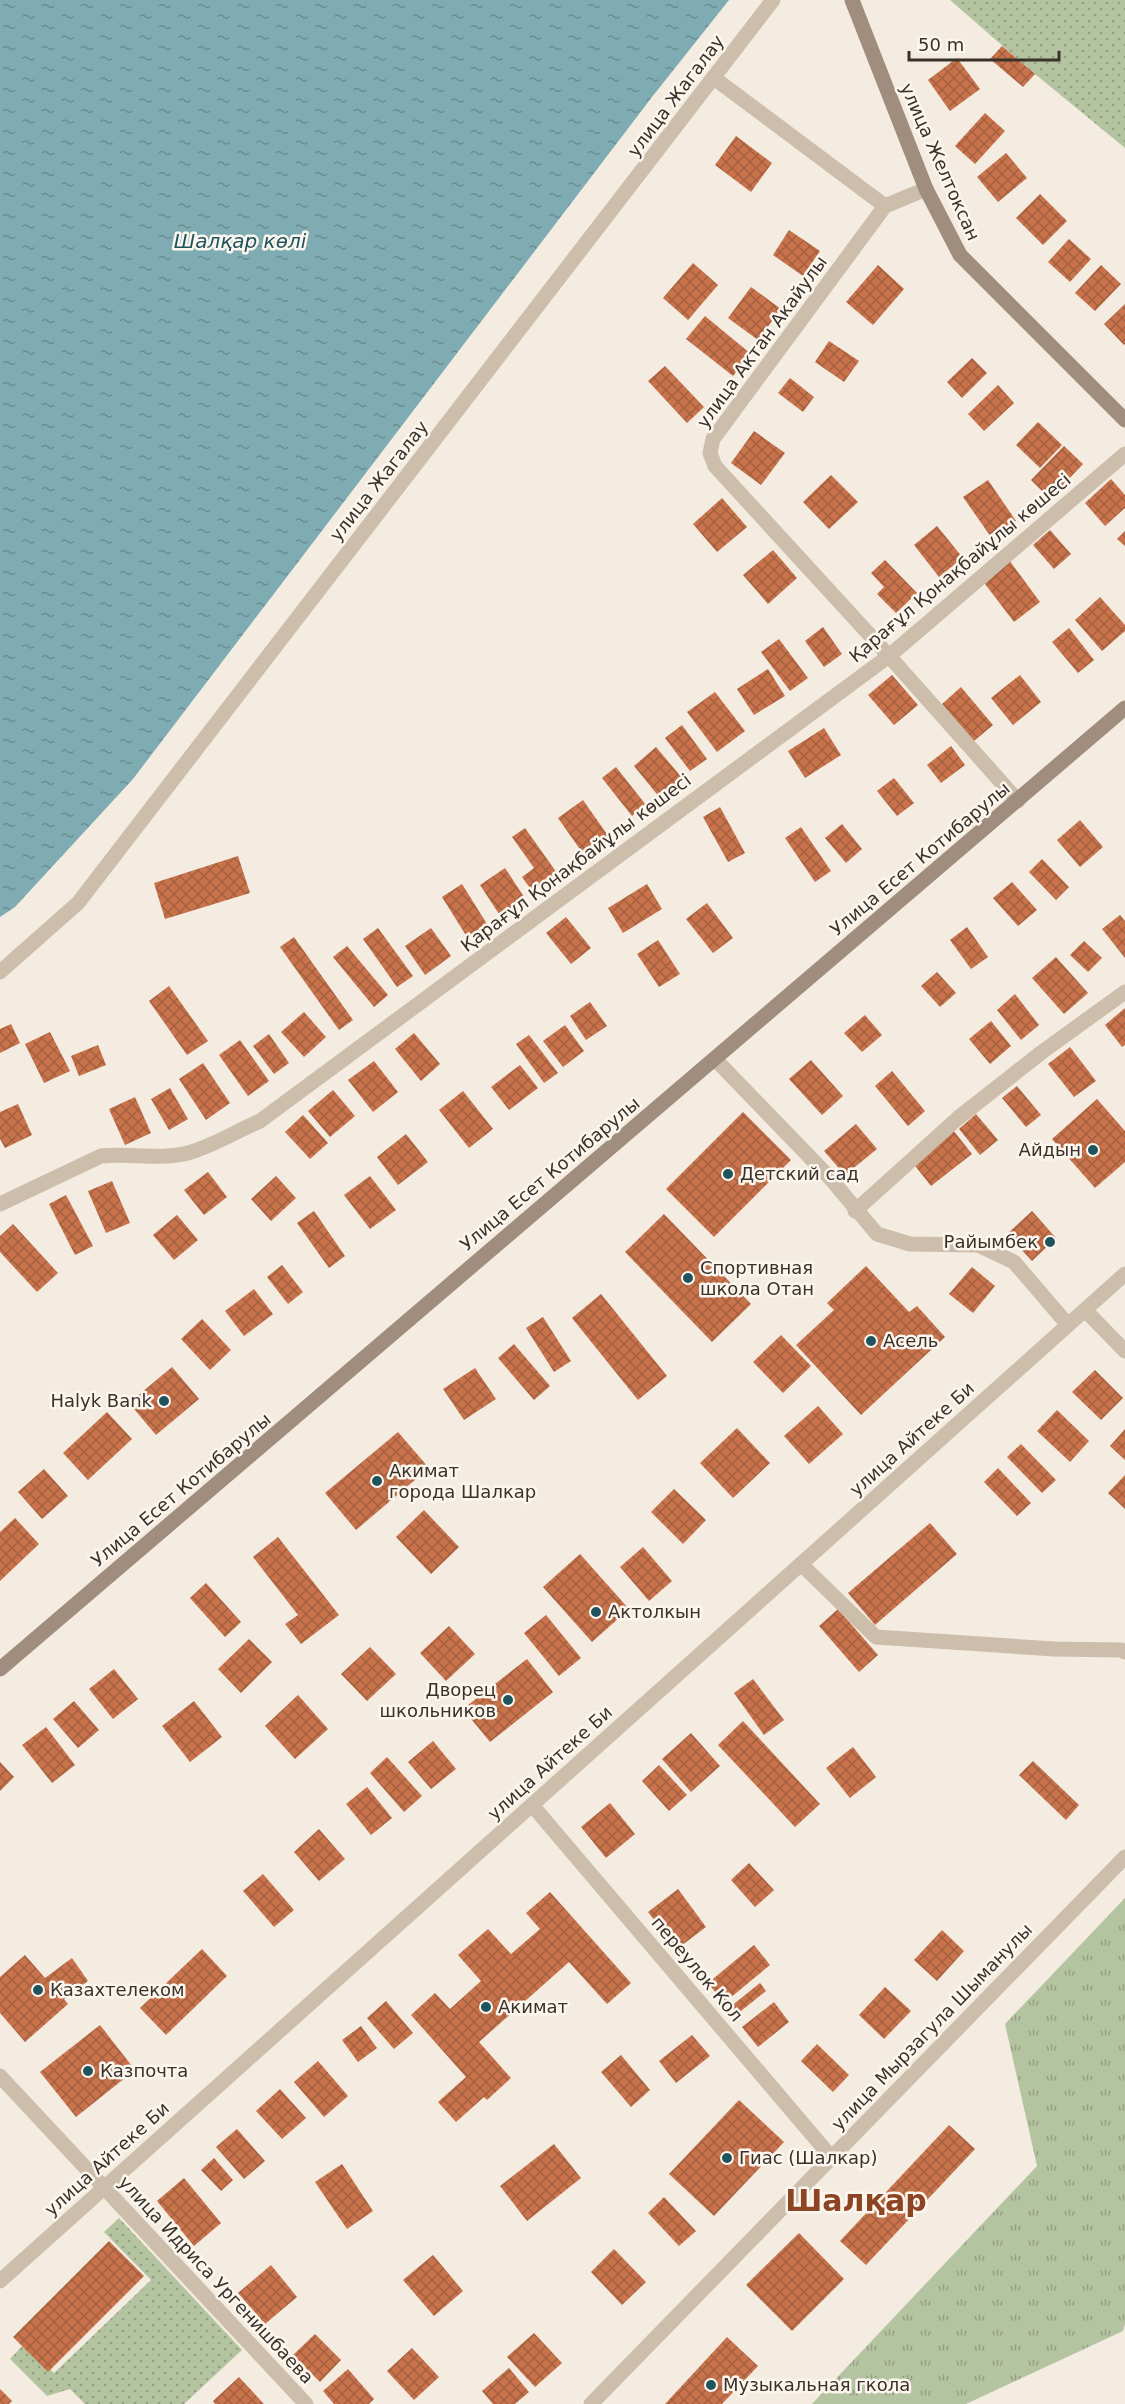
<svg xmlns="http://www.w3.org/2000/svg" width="1125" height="2404" viewBox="0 0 1125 2404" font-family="'DejaVu Sans',sans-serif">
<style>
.grass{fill:url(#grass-tufts)}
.park{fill:url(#park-dots)}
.water{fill:url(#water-ripples)}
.building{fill:url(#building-cross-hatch)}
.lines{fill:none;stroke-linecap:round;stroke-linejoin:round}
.street{stroke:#cdbeac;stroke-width:15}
.secondary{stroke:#a18d7d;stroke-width:15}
.poi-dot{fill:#1f545e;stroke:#fbf6ee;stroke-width:2}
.labels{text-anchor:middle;stroke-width:5;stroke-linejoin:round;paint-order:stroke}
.street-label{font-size:18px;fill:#3b312b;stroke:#fbf6ee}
.poi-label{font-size:18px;fill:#3b312b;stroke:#fbf6ee;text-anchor:start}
.water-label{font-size:20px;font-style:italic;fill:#1f545e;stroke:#fbf6ee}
.town-label{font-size:30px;font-weight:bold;fill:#8c4422;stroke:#fbf6ee}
</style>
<defs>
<pattern id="grass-tufts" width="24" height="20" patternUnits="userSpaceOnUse" patternTransform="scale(1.5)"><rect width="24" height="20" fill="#b5c4a0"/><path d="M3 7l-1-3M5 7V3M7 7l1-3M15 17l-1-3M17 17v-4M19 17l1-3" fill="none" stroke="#94a083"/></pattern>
<pattern id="park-dots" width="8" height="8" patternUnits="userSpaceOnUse" patternTransform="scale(1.5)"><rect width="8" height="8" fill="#b5c4a0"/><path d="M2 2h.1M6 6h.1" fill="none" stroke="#94a083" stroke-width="1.8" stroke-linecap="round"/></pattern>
<pattern id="water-ripples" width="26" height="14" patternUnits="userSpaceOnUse" patternTransform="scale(1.5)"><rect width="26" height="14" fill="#7facb2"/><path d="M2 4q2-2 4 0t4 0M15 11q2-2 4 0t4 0" fill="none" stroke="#698d91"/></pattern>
<pattern id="building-cross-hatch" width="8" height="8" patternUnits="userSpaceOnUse" patternTransform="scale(1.5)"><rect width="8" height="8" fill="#c8734b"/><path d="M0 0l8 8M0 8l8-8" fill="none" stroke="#a45f3f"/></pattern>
</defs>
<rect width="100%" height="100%" fill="#f4ece1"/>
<!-- grass -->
<polygon class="grass" points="1125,1898 1125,2324 1123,2331 966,2404 812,2404 1037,2166 1005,2024"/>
<!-- park -->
<g class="park">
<polygon points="950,0 1125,0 1125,148 1035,74"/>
<polygon points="119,2218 242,2350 184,2404 85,2404 70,2389 47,2396 10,2359 25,2343 54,2373 151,2280 104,2232"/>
</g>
<!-- water -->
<polygon class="water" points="0,0 729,0 652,97 133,779 15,907 0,917"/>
<!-- building -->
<g class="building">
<polygon points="1002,46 1035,74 1023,87 990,59"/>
<polygon points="957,58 980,89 950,111 928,80"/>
<polygon points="985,113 1005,131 975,164 955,146"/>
<polygon points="736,136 772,163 751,192 715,165"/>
<polygon points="1006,153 1027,178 998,202 977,177"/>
<polygon points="1040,194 1067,221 1043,245 1016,218"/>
<polygon points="789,230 820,251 803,276 773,255"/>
<polygon points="1069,239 1091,259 1070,282 1048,262"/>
<polygon points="693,263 718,285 688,320 663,298"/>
<polygon points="878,265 904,289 873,325 846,302"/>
<polygon points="1101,265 1121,284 1095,311 1075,293"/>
<polygon points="751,287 781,309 758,340 728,318"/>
<polygon points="1125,304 1125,344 1124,345 1104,324"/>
<polygon points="705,316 751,354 733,376 686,339"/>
<polygon points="829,341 859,361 844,382 815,362"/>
<polygon points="972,358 987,373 962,398 947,382"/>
<polygon points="665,366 704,407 687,423 648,381"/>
<polygon points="790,378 814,397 803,412 778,393"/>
<polygon points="998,385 1014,403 984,431 968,414"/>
<polygon points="1038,422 1062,445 1040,468 1016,445"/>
<polygon points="754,431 785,453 761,485 731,463"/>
<polygon points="1064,446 1083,464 1050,499 1031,480"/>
<polygon points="831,475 858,502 829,529 803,502"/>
<polygon points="1111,479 1125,495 1125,508 1105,526 1085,503"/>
<polygon points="988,480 1016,521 991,537 963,497"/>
<polygon points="722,498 747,527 717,552 693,524"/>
<polygon points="937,526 963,558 939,577 914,545"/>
<polygon points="1050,530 1071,554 1054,569 1033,545"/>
<polygon points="1125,531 1125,546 1117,539"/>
<polygon points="773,550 797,578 768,604 743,575"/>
<polygon points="885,560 917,593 896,613 877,594 884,587 871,573"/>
<polygon points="1009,560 1040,602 1014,622 982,580"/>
<polygon points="1100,597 1125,625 1125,631 1102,651 1075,620"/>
<polygon points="823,627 842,654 824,667 805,641"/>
<polygon points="1069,628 1094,660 1078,673 1052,642"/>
<polygon points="779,639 808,678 790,691 761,652"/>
<polygon points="768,669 785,696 754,715 737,689"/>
<polygon points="892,675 918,705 894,725 868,695"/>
<polygon points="1020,675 1041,702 1013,725 991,698"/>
<polygon points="961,687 993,725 974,741 942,704"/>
<polygon points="715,692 745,731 717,752 687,712"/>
<polygon points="682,725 707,759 690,771 665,738"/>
<polygon points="824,728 841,755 805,778 788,751"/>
<polygon points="951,746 965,765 941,783 927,765"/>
<polygon points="656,747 683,779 660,798 634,766"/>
<polygon points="616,767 646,805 632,816 602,778"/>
<polygon points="894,778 914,803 897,816 877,791"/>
<polygon points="583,800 609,837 584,855 558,818"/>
<polygon points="720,807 745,853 728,862 703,817"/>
<polygon points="1080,820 1103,847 1080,867 1057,840"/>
<polygon points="842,824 862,849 846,863 825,838"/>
<polygon points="801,827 831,871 815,882 785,838"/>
<polygon points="525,828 557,873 532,891 522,877 534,868 512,837"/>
<polygon points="238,856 250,893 165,919 154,883"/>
<polygon points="1042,859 1069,887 1056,900 1029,872"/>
<polygon points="505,868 526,900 501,917 480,885"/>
<polygon points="1012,882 1037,910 1018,926 993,898"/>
<polygon points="462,884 487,924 467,937 442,897"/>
<polygon points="647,884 662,909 623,933 608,908"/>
<polygon points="707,903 733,938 713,953 686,919"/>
<polygon points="1120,915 1125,921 1125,958 1102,929"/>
<polygon points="566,917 591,948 571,964 546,933"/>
<polygon points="967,927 988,957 971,969 950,940"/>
<polygon points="378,928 413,976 397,987 363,939"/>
<polygon points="431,928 451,956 425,975 405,946"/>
<polygon points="294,937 353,1020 339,1030 280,947"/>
<polygon points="658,940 680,974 659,987 637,954"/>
<polygon points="1084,941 1102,958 1088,972 1070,955"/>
<polygon points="347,946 388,995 374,1007 333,957"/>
<polygon points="1056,957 1088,993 1064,1014 1032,978"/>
<polygon points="937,972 956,993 940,1007 921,986"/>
<polygon points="169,986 208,1041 187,1055 149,1001"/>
<polygon points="1015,994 1039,1025 1021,1040 997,1010"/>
<polygon points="590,1002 607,1026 586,1040 570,1016"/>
<polygon points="1125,1008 1125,1045 1122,1047 1105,1025"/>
<polygon points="304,1012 326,1037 304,1057 281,1032"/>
<polygon points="865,1015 882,1035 862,1052 844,1033"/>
<polygon points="991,1021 1011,1046 990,1064 969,1039"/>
<polygon points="11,1024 20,1043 0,1053 0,1029"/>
<polygon points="565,1025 584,1051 563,1067 543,1041"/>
<polygon points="50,1032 70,1071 44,1083 25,1044"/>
<polygon points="414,1033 440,1064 421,1081 395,1049"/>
<polygon points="269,1034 289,1063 274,1074 253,1046"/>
<polygon points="529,1035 558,1073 544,1083 516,1044"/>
<polygon points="240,1040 269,1081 248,1096 219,1055"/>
<polygon points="98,1045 106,1065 79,1076 71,1056"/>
<polygon points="1070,1047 1096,1081 1074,1097 1048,1064"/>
<polygon points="811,1060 843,1096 822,1115 789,1079"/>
<polygon points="374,1061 398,1092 373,1112 348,1080"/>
<polygon points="203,1063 230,1103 206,1120 179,1079"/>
<polygon points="520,1065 538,1088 509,1110 491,1087"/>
<polygon points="892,1071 925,1111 908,1126 875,1086"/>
<polygon points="1017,1086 1041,1115 1026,1127 1002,1098"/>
<polygon points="170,1088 188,1119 169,1130 151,1099"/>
<polygon points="333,1090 355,1116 330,1137 308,1111"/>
<polygon points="463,1091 493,1129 469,1148 439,1110"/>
<polygon points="135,1097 151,1133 125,1145 109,1109"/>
<polygon points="1097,1099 1125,1131 1125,1162 1095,1188 1052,1139"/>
<polygon points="18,1104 32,1135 5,1148 0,1139 0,1112"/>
<polygon points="743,1112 791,1160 714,1237 666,1189"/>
<polygon points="976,1114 998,1140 980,1155 959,1129"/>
<polygon points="303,1115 328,1143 310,1159 285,1132"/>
<polygon points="856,1124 877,1149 845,1175 824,1151"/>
<polygon points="953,1130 972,1154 931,1186 912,1162"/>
<polygon points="406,1134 428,1162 398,1185 377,1157"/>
<polygon points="208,1172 227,1197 204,1215 184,1190"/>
<polygon points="276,1176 296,1198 271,1221 251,1199"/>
<polygon points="370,1176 396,1210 370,1229 344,1195"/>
<polygon points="112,1181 130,1223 106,1233 88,1191"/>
<polygon points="66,1195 93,1246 75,1255 49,1204"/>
<polygon points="314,1211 345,1256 329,1268 297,1223"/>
<polygon points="1032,1211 1056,1238 1032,1261 1007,1234"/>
<polygon points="664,1214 751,1304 712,1342 625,1252"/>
<polygon points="177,1215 198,1240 174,1260 153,1235"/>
<polygon points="13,1224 58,1273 37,1292 0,1252 0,1236"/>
<polygon points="282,1265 303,1292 288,1304 267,1277"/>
<polygon points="866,1266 909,1312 917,1306 945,1337 861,1415 796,1345 834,1310 827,1303"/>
<polygon points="972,1267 995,1286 973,1313 949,1294"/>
<polygon points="254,1289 273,1314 244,1336 225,1311"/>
<polygon points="601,1294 667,1376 638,1400 572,1318"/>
<polygon points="543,1317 571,1361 554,1372 526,1328"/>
<polygon points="202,1319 231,1350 210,1370 181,1339"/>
<polygon points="781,1335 811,1366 783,1393 753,1362"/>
<polygon points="514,1344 550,1386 534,1400 498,1358"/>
<polygon points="172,1367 199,1399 156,1435 129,1403"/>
<polygon points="475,1368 496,1399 464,1420 443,1389"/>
<polygon points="1095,1370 1123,1398 1101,1420 1072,1392"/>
<polygon points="818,1406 843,1434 809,1464 784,1436"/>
<polygon points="1057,1410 1089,1441 1070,1462 1037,1431"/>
<polygon points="107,1412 132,1439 88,1480 63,1453"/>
<polygon points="737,1428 770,1463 733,1498 700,1463"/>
<polygon points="1125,1429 1125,1460 1110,1446"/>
<polygon points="398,1432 429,1468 356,1530 325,1493"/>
<polygon points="1021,1444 1056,1480 1042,1493 1007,1457"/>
<polygon points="998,1468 1031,1503 1017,1516 984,1482"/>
<polygon points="44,1469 68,1496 42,1519 18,1492"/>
<polygon points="1125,1475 1125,1509 1108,1493"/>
<polygon points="674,1489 706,1520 683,1544 651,1512"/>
<polygon points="424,1510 459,1547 431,1574 396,1537"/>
<polygon points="15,1518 39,1544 0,1581 0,1532"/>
<polygon points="930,1523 957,1554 875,1625 848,1593"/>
<polygon points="278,1537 339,1615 301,1644 285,1624 298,1615 253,1557"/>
<polygon points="643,1547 672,1581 649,1601 620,1567"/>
<polygon points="580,1554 629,1609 592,1642 543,1587"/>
<polygon points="206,1583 241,1622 225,1637 190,1598"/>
<polygon points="838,1609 878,1655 859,1672 819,1626"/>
<polygon points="546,1615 581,1658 559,1676 524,1633"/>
<polygon points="449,1626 475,1654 446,1681 420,1653"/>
<polygon points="249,1639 272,1662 241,1693 218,1669"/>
<polygon points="370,1647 396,1674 367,1701 341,1674"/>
<polygon points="527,1659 553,1692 490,1742 463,1709"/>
<polygon points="114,1669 138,1699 113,1719 89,1689"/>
<polygon points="753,1679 784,1720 764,1735 734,1693"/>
<polygon points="298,1695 328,1729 295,1759 265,1726"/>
<polygon points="74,1701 99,1730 78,1748 53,1719"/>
<polygon points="194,1701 222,1737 190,1762 162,1726"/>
<polygon points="743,1721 820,1804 795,1827 718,1745"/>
<polygon points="46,1727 75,1765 52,1783 22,1745"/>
<polygon points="691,1733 720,1766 691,1792 662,1759"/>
<polygon points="433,1741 456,1769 431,1789 408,1762"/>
<polygon points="853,1747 876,1777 850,1798 826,1768"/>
<polygon points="387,1757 422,1796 404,1812 370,1773"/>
<polygon points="1033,1761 1079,1805 1066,1820 1019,1775"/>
<polygon points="0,1762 14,1777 0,1791"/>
<polygon points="659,1765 687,1795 669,1811 642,1781"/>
<polygon points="367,1787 392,1818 371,1835 346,1804"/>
<polygon points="610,1803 635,1834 606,1858 581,1827"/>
<polygon points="319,1829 345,1859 319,1881 294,1852"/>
<polygon points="749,1863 774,1890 755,1907 731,1880"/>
<polygon points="263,1874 294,1910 274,1927 243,1891"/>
<polygon points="678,1889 706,1927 677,1949 648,1912"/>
<polygon points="550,1892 631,1983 607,2004 569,1962 479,2042 511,2078 487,2100 484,2097 456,2122 438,2102 466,2077 411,2015 435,1993 450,2009 481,1981 458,1955 488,1929 511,1954 540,1929 526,1913"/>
<polygon points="942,1930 964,1951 937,1981 914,1960"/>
<polygon points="754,1945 770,1965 724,2003 708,1983"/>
<polygon points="202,1949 227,1976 166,2035 140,2008"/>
<polygon points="25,1955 45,1978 72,1958 88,1981 64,1999 68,2004 25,2042 0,2013 0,1977"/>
<polygon points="760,1983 766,1991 736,2015 730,2007"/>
<polygon points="885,1987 911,2011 884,2039 859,2015"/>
<polygon points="386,2001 413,2033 394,2049 367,2018"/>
<polygon points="774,2002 789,2022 758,2047 742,2027"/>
<polygon points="100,2025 135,2070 76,2117 40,2072"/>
<polygon points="361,2026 377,2048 358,2062 342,2040"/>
<polygon points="692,2035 710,2056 676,2083 659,2061"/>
<polygon points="817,2044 849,2075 833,2092 801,2061"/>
<polygon points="621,2055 650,2090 631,2107 601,2072"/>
<polygon points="318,2061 348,2096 324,2117 294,2082"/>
<polygon points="280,2089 306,2118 282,2139 256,2111"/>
<polygon points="739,2100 784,2142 714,2216 669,2174"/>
<polygon points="949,2125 975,2149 866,2265 840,2241"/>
<polygon points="237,2129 265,2161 244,2179 216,2147"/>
<polygon points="554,2144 581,2178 527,2221 500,2186"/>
<polygon points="214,2158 233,2180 221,2191 201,2170"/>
<polygon points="342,2164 373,2211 347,2229 315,2182"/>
<polygon points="184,2178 221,2223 194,2246 157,2201"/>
<polygon points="664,2197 696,2231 679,2246 648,2213"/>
<polygon points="799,2233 844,2279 792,2331 746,2285"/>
<polygon points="109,2241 144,2276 48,2372 13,2337"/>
<polygon points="614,2249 646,2282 622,2305 591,2272"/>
<polygon points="433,2255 463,2291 434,2316 403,2280"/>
<polygon points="271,2265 297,2297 265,2324 238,2293"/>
<polygon points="534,2333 562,2363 535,2387 507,2357"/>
<polygon points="315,2334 341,2360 320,2382 293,2355"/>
<polygon points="727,2337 758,2366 722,2404 665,2404"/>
<polygon points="412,2348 439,2377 414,2400 387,2371"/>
<polygon points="509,2368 529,2392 515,2404 493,2404 482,2391"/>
<polygon points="348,2369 374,2399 369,2404 334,2404 323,2391"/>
<polygon points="239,2377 264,2404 215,2404 213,2401"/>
<polygon points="0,2389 12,2401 9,2404 0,2404"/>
</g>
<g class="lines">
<!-- street -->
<g class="street">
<polyline points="714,78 885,206"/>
<polyline points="926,189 885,206 713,439 710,453 715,466 889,656 1018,801"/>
<polyline points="0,972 78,903 773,0"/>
<polyline points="715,1059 830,1178 877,1234 910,1244 978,1245 1014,1262 1068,1325"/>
<path d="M0 1204 101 1156C129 1153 161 1160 188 1153 213 1146 237 1131 260 1121L889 656 1125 454"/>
<polyline points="855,1211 958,1118 1042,1052 1125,992"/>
<polyline points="1085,1310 1125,1351"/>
<polyline points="801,1564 876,1637 1054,1649 1121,1650 1125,1652"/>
<polyline points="532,1805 832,2158"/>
<polyline points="0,2076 306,2404"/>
<polyline points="0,2281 1125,1274"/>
<polyline points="591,2404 1125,1857"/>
</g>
<!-- secondary -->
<g class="secondary">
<polyline points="852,0 926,189 960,255 1125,420"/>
<polyline points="0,1669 1125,708"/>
</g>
</g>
<!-- markers -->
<g class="poi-dot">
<circle cx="1093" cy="1150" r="6"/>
<circle cx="728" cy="1174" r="6"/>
<circle cx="1050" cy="1242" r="6"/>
<circle cx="688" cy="1278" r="6"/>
<circle cx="871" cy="1341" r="6"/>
<circle cx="164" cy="1401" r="6"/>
<circle cx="377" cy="1481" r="6"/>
<circle cx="596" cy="1612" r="6"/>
<circle cx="508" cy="1700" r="6"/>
<circle cx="38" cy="1990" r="6"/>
<circle cx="486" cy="2007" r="6"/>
<circle cx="88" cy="2071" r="6"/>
<circle cx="727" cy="2158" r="6"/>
<circle cx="711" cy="2385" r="6"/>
</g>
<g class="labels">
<!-- street labels -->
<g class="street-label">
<text transform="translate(676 96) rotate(-53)" y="6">улица Жагалау</text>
<text transform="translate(940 162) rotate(66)" y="6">улица Желтоксан</text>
<text transform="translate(762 342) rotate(-54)" y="6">улица Актан Акайулы</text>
<text transform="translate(379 481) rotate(-52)" y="6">улица Жагалау</text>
<text transform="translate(960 568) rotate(-40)" y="6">Қарағұл Қонақбайұлы көшесі</text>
<text transform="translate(920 859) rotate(-40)" y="6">Улица Есет Котибарулы</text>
<text transform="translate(576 863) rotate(-37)" y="6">Қарағұл Қонақбайұлы көшесі</text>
<text transform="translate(550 1174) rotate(-40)" y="6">Улица Есет Котибарулы</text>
<text transform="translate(912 1439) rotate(-42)" y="6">улица Айтеке Би</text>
<text transform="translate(181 1490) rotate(-40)" y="6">Улица Есет Котибарулы</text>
<text transform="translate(550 1763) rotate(-42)" y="6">улица Айтеке Би</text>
<text transform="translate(697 1969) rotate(50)" y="6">переулок Кол</text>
<text transform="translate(932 2027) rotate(-46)" y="6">улица Мырзагула Шыманулы</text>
<text transform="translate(107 2159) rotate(-42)" y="6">улица Айтеке Би</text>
<text transform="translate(216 2280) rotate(47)" y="6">улица Идриса Ургенишбаева</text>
</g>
<!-- poi labels -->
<g class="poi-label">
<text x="1081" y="1156" text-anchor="end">Айдын</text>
<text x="740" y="1180">Детский сад</text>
<text x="1038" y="1248" text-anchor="end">Райымбек</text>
<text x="700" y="1274">Спортивная<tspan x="700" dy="21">школа Отан</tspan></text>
<text x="883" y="1347">Асель</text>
<text x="152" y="1407" text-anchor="end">Halyk Bank</text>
<text x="389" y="1477">Акимат<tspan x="389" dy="21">города Шалкар</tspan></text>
<text x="608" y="1618">Актолкын</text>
<text x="496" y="1696" text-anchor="end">Дворец<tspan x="496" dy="21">школьников</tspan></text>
<text x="50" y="1996">Казахтелеком</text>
<text x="498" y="2013">Акимат</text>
<text x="100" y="2077">Казпочта</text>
<text x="739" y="2164">Гиас (Шалкар)</text>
<text x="723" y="2391">Музыкальная гкола</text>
</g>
<!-- water labels -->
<g class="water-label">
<text x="240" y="248">Шалқар көлі</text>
</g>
<!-- town labels -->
<g class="town-label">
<text x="856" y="2211">Шалқар</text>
</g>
</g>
<!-- scale -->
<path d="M909 51v9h150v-9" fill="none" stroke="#3b312b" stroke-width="3"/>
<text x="918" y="51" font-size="18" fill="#3b312b" stroke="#fbf6ee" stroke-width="4.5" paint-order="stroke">50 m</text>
</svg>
